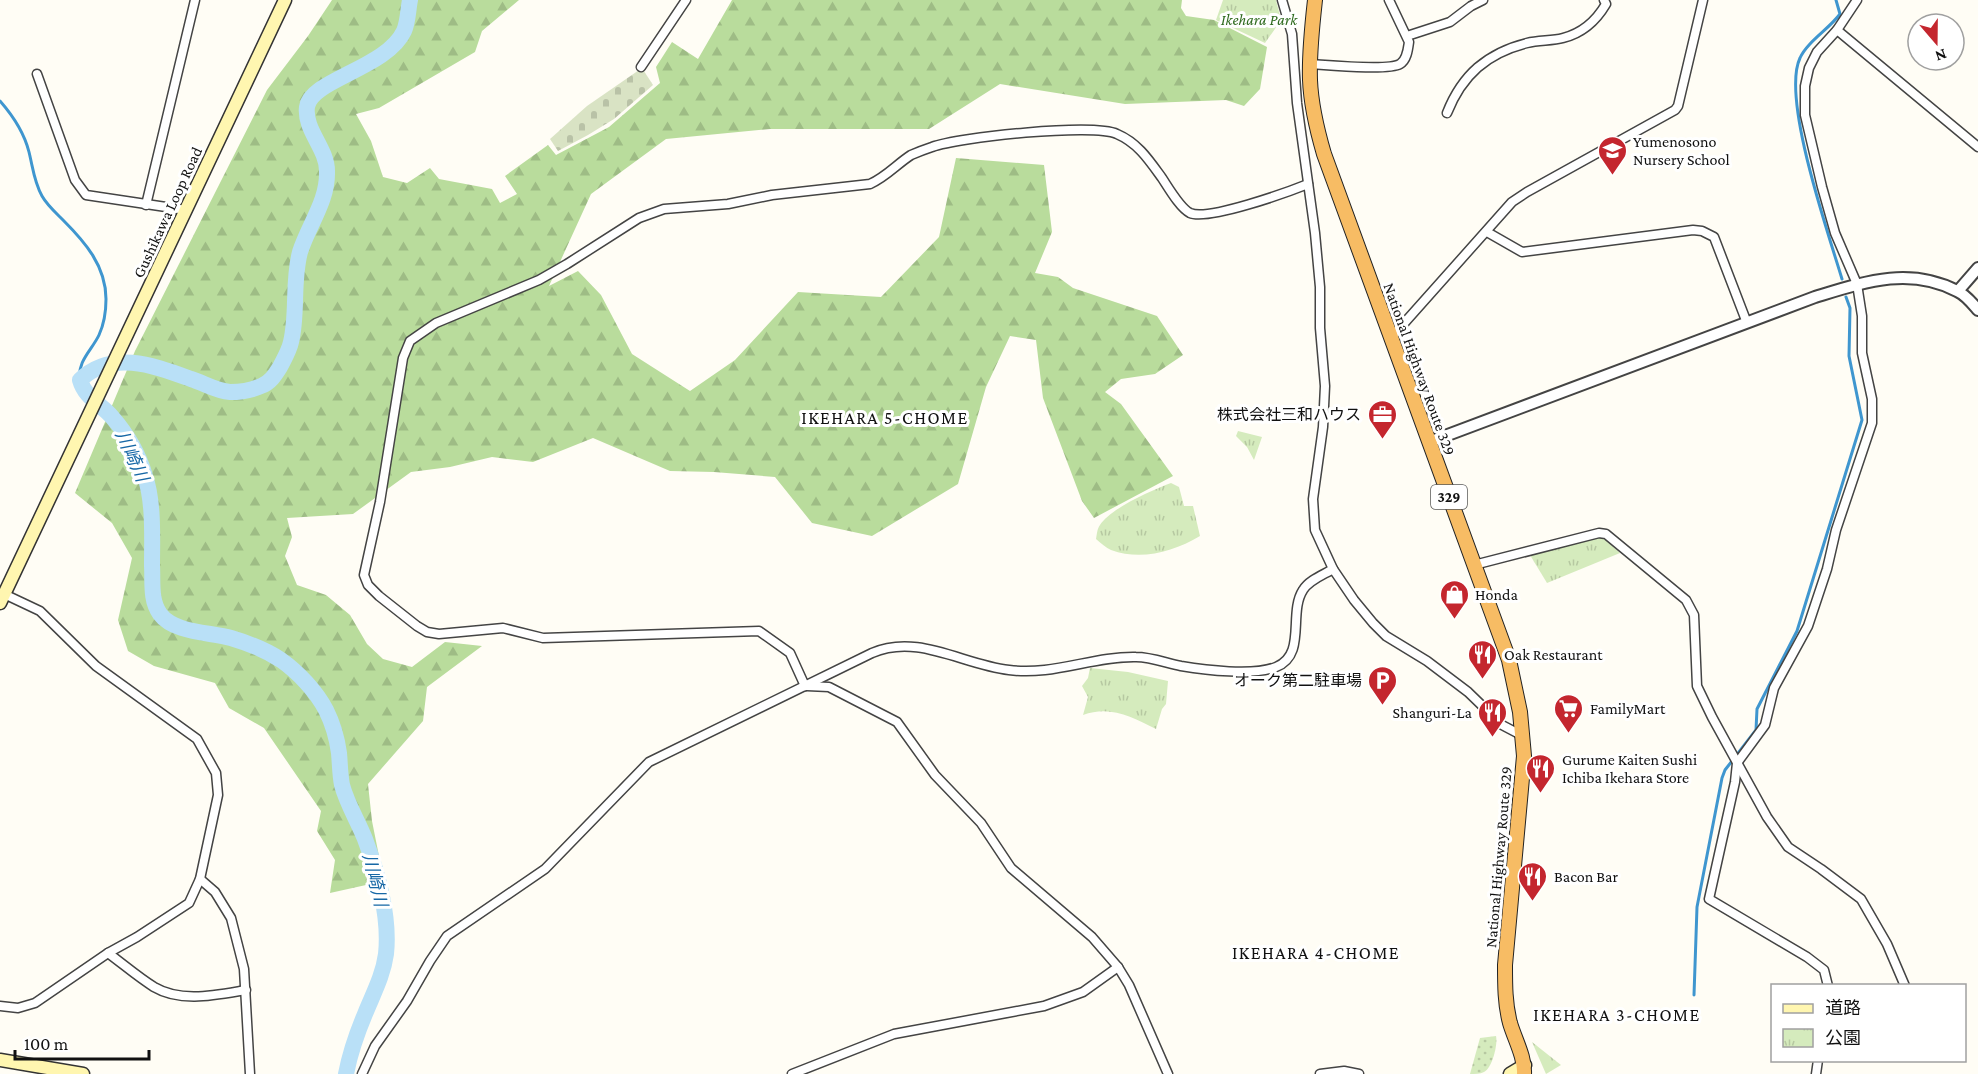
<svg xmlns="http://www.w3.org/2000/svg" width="1978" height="1074" viewBox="0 0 1978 1074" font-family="'Crimson Pro','Noto Sans JP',serif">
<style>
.grass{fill:url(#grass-dots)}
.forest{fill:url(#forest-firs)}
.cemetery{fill:url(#cemetery-stones)}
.park{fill:url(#park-tufts)}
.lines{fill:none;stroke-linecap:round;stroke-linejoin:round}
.stream{stroke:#3f96cf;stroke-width:3}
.river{stroke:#b9e0f7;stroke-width:16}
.minor-casing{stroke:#444;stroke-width:11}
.tertiary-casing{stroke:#444;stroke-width:14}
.secondary-casing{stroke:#333;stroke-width:15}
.trunk-casing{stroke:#222;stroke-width:16}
.minor{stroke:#fff;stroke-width:8}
.tertiary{stroke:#fff;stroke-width:10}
.secondary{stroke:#fff6b0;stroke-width:12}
.trunk{stroke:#f7bc64;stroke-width:14}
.labels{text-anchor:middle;stroke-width:6;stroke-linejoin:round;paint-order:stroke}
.shield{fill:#fff;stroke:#585858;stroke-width:1.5}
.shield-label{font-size:15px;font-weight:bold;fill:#111}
.park-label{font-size:16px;font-style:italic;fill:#2f6b1f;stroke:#fff}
.poi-label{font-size:16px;fill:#111;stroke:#fff;text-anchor:start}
.street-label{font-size:16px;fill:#111;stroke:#fff}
.neighbourhood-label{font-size:18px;letter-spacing:1.5px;fill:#111;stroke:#fff}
.water-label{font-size:18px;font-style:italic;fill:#1768a6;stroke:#fff}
</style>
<defs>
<pattern id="grass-dots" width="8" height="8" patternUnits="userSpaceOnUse" patternTransform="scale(1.5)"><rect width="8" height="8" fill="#d5ebbd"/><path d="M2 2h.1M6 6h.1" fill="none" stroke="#b6c8a1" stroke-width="1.8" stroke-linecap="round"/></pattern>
<pattern id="forest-firs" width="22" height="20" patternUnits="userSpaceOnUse" patternTransform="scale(1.5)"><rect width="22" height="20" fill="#b9dc9c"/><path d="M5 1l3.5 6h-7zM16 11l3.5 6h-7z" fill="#9ebc85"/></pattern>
<pattern id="cemetery-stones" width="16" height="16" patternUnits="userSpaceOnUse" patternTransform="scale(1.5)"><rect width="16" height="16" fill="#d9e3c4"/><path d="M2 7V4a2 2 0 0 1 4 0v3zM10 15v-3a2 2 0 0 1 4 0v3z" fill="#b9c2a7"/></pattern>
<pattern id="park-tufts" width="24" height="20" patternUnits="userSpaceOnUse" patternTransform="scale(1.5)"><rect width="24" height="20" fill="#d5ebbd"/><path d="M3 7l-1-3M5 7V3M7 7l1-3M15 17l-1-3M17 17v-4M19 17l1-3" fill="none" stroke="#b6c8a1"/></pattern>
</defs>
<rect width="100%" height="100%" fill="#fffdf5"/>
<!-- grass -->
<path class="grass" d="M1496 1036C1498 1045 1492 1068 1484 1072 1480 1074 1475 1074 1470 1074L1480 1038Z"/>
<!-- forest -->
<polygon class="forest" points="332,0 519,0 482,31 475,52 379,108 356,114 371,141 383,177 407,183 430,168 439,179 492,189 500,203 517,194 505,176 548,145 556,155 609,127 660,83 656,67 672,42 698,59 732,0 1182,0 1181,8 1186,16 1214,20 1267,47 1260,89 1244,106 1226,100 1125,104 1000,84 929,129 770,129 666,139 591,194 549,286 578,271 601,295 632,354 690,391 735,360 798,292 881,297 939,237 956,158 1044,165 1052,232 1035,273 1058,277 1073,288 1157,316 1183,355 1155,374 1121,379 1105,392 1121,404 1173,476 1094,518 1082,501 1043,398 1036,340 1010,336 986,387 958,484 872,536 812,523 775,477 714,472 670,471 593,438 533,462 492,457 450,467 411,472 353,514 287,518 292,537 285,556 297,585 326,595 350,615 367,644 383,659 412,667 445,642 482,646 427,687 423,721 368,784 372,821 384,881 330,893 335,860 317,831 321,811 264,728 229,708 215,683 154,666 128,651 118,620 132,558 112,523 75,493 135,351 267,90 308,36"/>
<!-- cemetery -->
<polygon class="cemetery" points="642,68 653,85 614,119 588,135 558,151 550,139 587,106"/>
<!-- park -->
<g class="park">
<polygon points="1223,0 1276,0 1282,24 1277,26 1265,43 1216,20"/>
<polygon points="1238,431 1262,437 1254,460 1247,447 1236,436"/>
<path d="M1171 483 1179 487 1184 506H1193L1200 536C1173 552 1141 561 1111 550 1106 548 1101 543 1096 539 1097 534 1097 529 1100 525 1111 508 1152 490 1171 483Z"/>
<polygon points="1598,537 1604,538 1620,553 1547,583 1530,555"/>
<path d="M1090 668 1128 672 1168 681 1166 704 1162 709 1156 729C1132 717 1110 705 1083 715L1088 697 1082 686 1088 678Z"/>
<polygon points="1532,1042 1561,1065 1546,1074"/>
</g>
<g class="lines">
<!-- stream -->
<g class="stream">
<path d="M1836 0 1840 14C1829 29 1807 42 1800 58 1781 98 1829 235 1842 279"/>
<path d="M0 101C14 117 24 132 29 152 33 168 34 182 42 196 47 205 56 213 63 220 85 242 106 266 106 299 106 310 104 324 99 335 92 350 77 361 80 380"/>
<polyline points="1694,995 1697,907 1722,778 1725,770 1756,730 1757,709 1797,631 1862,420 1849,356 1850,308 1846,297"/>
</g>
<!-- river -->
<path class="river" d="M346 1074C350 1053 357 1033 365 1014 373 994 383 976 386 954 390 917 378 874 365 839 358 821 347 804 342 785 340 775 340 764 339 753 337 738 333 724 326 710 316 691 298 672 281 660 266 650 248 643 231 638 209 632 174 633 160 614 150 600 153 582 152 566 152 537 154 503 145 476 139 455 126 433 112 417 101 404 85 398 80 380 112 349 155 366 191 379 204 383 216 391 230 392 240 392 252 390 261 386 270 383 275 375 280 367 284 359 289 351 291 342 298 313 292 282 300 252 309 224 328 201 327 171 327 148 304 130 307 107 310 80 387 68 404 31 408 22 408 10 410 0"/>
<defs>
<g id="minor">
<polyline points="1282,0 1292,34 1297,103 1315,233 1320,287 1320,328 1325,386 1323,427 1313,499 1315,530 1333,569 1354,600 1373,623 1386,636 1427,661 1468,692 1502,725 1523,736"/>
<polyline points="1837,30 1978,147"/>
<polyline points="1407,36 1450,22 1471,6 1483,0"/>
<path d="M1310 64C1327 65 1388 71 1400 64 1407 60 1408 49 1409 42L1389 0"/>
<polyline points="641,67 686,0"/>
<polyline points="37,74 75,180 86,195 186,210"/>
<path d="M1447 113C1462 75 1487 53 1527 43 1539 40 1552 41 1563 38 1583 33 1596 21 1606 4L1604 0"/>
<polyline points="146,205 195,0"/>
<polyline points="1487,232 1522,252 1693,230 1702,231 1714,237 1747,323"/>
<polyline points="1390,339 1512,202 1527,192 1675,110 1678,106 1703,0"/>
<polyline points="1474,565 1599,533 1606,534 1686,600 1694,615 1697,686 1712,717 1767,817 1788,847 1821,869 1861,899 1887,944 1905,986"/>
<path d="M805 686 790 653 759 631 543 638 503 628 439 634 427 632 417 626 379 596 368 585 364 575 380 502 403 358 410 341 436 323 539 280 567 264 639 218 664 209 728 204 772 195 870 184C886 177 897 164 911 155 918 152 926 149 932 147 958 137 1094 123 1117 134 1138 143 1149 160 1162 178 1168 187 1180 208 1190 213 1208 221 1288 192 1308 184"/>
<polyline points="807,686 829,687 897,722 935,775 981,823 1011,868 1092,937 1118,967 1129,985 1168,1074"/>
<polyline points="200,879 215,892 231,918 244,969 250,1074"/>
<path d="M108 953C123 964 138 977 154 987 181 1003 216 995 246 990"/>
<polyline points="1828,986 1824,970 1807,957 1709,899 1735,782 1737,763 1765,725 1774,688 1808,626 1827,569 1836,530 1872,423 1872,399 1862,353 1862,316 1857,284 1835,233 1822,187 1805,115 1805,86 1809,68 1817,52 1837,30 1857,0"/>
<polyline points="0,1006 18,1008 35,1003 108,953 137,937 189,903 200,879 218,795 216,773 197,739 96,666 40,611 4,594"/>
<path d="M362 1074 375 1046 407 1001 430 961 447 936 545 869 649 762 872 653C918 633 963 665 1009 670 1053 676 1093 656 1136 657 1151 657 1166 663 1181 666 1205 670 1253 676 1276 667 1307 655 1288 613 1303 590 1309 580 1323 575 1333 569"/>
<polyline points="792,1074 894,1034 1044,1006 1083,992 1118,967"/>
<polyline points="1320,1074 1344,1071 1359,1074"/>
<polyline points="1816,1074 1818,1060"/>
</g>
<g id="tertiary">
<polyline points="1958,291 1978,268"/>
<path d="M1429 442 1815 297C1864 282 1909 266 1957 291 1966 295 1972 303 1978 310"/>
</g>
<g id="secondary">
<polyline points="0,603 285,0"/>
<polyline points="0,1060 83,1074"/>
<polyline points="1510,1074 1525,1065"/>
</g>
<path id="trunk" d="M1315 0C1312 27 1309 53 1310 80 1311 105 1317 130 1324 154L1509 660 1520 712 1524 756 1505 965C1505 985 1505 1004 1510 1023 1515 1040 1525 1057 1524 1074"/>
</defs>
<!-- minor casing -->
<use href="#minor" class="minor-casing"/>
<!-- tertiary casing -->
<use href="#tertiary" class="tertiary-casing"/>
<!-- secondary casing -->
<use href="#secondary" class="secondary-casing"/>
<!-- trunk casing -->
<use href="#trunk" class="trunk-casing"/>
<!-- minor -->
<use href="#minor" class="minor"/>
<!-- tertiary -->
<use href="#tertiary" class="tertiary"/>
<!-- secondary -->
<use href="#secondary" class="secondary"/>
<!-- trunk -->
<use href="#trunk" class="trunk"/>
</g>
<!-- icons -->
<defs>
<symbol id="school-pin" viewBox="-11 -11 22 30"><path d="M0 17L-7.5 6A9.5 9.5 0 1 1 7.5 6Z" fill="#c4262e" stroke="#fff"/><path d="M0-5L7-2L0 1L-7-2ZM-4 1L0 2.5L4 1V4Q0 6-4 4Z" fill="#fff"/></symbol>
<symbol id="office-pin" viewBox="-11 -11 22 30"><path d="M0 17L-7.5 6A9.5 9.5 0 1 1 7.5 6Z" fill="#c4262e" stroke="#fff"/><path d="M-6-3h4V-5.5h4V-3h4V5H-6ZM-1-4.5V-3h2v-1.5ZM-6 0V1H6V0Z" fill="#fff"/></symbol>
<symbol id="shop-pin" viewBox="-11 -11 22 30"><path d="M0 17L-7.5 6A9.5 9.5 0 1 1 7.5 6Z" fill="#c4262e" stroke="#fff"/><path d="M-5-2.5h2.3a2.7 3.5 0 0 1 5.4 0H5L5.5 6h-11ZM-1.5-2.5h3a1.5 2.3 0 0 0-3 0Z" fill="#fff"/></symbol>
<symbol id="restaurant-pin" viewBox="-11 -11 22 30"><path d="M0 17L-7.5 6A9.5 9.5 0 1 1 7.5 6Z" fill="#c4262e" stroke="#fff"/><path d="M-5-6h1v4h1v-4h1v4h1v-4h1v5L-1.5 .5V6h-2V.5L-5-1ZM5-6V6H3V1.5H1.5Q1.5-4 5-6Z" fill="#fff"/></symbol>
<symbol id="parking-pin" viewBox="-11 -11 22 30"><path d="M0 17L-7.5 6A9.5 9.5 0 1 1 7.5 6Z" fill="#c4262e" stroke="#fff"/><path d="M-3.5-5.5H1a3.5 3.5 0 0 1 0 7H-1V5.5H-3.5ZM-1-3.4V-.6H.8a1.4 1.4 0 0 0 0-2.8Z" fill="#fff"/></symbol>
<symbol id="supermarket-pin" viewBox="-11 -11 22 30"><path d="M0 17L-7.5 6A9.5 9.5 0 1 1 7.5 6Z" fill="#c4262e" stroke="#fff"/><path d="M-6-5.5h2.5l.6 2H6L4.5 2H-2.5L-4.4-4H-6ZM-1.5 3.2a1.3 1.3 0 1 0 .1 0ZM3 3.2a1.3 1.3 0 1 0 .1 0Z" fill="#fff"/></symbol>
</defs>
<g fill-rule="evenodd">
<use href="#school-pin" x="1596" y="134" width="33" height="45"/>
<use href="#office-pin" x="1366" y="398" width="33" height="45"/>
<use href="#shop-pin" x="1438" y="578" width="33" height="45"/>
<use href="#restaurant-pin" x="1466" y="638" width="33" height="45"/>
<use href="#parking-pin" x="1366" y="664" width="33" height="45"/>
<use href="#supermarket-pin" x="1552" y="692" width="33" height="45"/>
<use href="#restaurant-pin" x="1476" y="696" width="33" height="45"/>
<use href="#restaurant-pin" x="1524" y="752" width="33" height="45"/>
<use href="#restaurant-pin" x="1516" y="860" width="33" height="45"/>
</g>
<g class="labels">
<!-- shield labels -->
<rect class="shield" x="1431" y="485" width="36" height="24" rx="4.5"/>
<g class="shield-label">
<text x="1449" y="502">329</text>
</g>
<!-- park labels -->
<g class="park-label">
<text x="1259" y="25">Ikehara Park</text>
</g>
<!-- poi labels -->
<g class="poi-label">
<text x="1633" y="147">Yumenosono<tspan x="1633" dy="18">Nursery School</tspan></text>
<text x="1361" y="420" text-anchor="end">株式会社三和ハウス</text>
<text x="1475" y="600">Honda</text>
<text x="1504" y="660">Oak Restaurant</text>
<text x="1362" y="686" text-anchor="end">オーク第二駐車場</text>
<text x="1590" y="714">FamilyMart</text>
<text x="1472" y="718" text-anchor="end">Shanguri-La</text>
<text x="1562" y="765">Gurume Kaiten Sushi<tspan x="1562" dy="18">Ichiba Ikehara Store</tspan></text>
<text x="1554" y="882">Bacon Bar</text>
</g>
<!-- street labels -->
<g class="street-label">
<text transform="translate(167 212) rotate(-65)" y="6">Gushikawa Loop Road</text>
<text transform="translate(1420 369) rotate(70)" y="6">National Highway Route 329</text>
<text transform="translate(1498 857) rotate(-85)" y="6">National Highway Route 329</text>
</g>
<!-- neighbourhood labels -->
<g class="neighbourhood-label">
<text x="885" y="424">IKEHARA 5-CHOME</text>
<text x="1316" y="959">IKEHARA 4-CHOME</text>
<text x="1617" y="1021">IKEHARA 3-CHOME</text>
</g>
<!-- water labels -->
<g class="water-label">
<text transform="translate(132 456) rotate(65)" y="6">川崎川</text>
<text transform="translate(375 880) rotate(76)" y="6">川崎川</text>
</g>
</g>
<!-- legend -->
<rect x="1771" y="984" width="195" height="78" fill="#ffffff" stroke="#a0a0a0" stroke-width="1.5"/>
<rect x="1783" y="1004" width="30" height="9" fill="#fff6b0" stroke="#a0a0a0" stroke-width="1.5"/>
<text x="1825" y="1014" font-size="18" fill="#111111">道路</text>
<rect x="1783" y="1029" width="30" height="18" fill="url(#park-tufts)" stroke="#a0a0a0" stroke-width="1.5"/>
<text x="1825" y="1044" font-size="18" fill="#111111">公園</text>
<!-- north arrow -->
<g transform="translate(1936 42) rotate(160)"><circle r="28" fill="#ffffff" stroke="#a0a0a0" stroke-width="1.5"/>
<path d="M0-4.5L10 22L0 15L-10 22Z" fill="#c4262e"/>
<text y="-9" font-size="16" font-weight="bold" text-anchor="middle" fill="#111111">N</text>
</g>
<!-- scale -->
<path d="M15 1050v9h134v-9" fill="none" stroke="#111111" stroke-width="3"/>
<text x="24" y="1050" font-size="18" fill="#111111" stroke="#ffffff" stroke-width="4.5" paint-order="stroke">100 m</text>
</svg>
